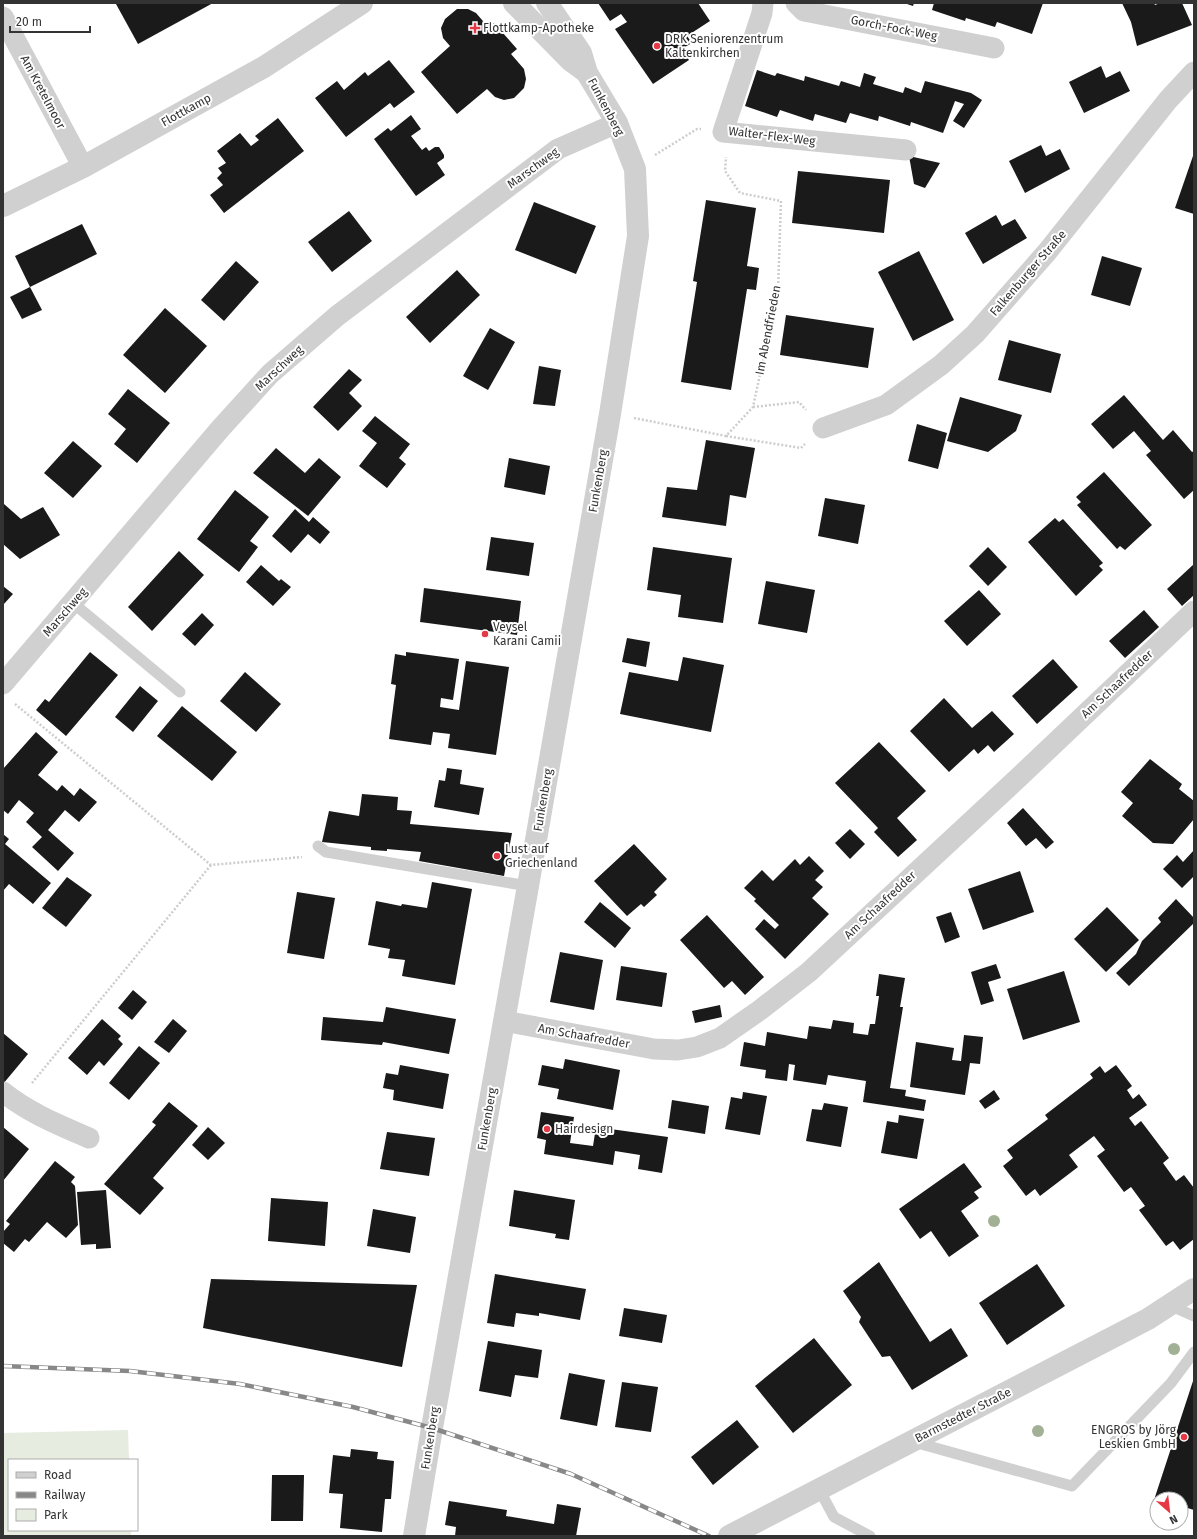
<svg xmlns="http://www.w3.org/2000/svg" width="1197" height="1539" viewBox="0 0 1197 1539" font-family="'Fira Sans',sans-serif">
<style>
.green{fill:#e6ecdf}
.building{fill:#1a1a1a}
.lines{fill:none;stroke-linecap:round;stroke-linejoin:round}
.path{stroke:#cdcdcd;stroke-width:2.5;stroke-dasharray:2 2;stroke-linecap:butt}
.service{stroke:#d0d0d0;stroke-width:11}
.minor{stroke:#d0d0d0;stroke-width:21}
.tertiary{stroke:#d0d0d0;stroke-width:22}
.rail-casing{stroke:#888;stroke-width:4.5}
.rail{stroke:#fff;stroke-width:3;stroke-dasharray:9;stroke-linecap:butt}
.tree{fill:#a2b095}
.poi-dot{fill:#e63946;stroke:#fff;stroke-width:1.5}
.labels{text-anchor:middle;stroke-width:4;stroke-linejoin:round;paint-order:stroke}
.poi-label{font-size:12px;fill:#333;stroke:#fff;text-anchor:start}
.street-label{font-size:12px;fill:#333;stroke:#fff}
</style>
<rect width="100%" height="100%" fill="#fff"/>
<!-- green -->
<polygon class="green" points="128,1430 129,1460 9,1460 9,1530 131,1530 131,1536 3,1536 3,1433"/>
<!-- building -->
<g class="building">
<polygon points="118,3 213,3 138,44 116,4"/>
<polygon points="598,3 698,3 710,21 687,36 692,43 681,49 689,60 653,84 615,29 627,22 621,14 610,21"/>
<polygon points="904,3 914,3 913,6"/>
<polygon points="934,3 1043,3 1032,34 997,22 995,27 966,18 965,21 932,10"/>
<polygon points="1122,3 1154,3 1155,5 1160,3 1182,3 1192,25 1137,46 1131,22"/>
<polygon points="457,9 468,9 476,13 489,28 494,23 517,49 511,54 524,69 526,79 524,88 514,98 504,100 495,97 487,89 457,114 421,72 450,46 443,38 441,28 445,19"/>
<polygon points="389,60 415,92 394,108 390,103 346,137 315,98 337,81 344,90 365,72 368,76"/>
<polygon points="1101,66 1106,78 1120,71 1130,91 1084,113 1069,82"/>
<polygon points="757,70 775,76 777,73 804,81 805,76 839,86 841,81 860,87 864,73 876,77 873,84 903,93 905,87 921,93 925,81 971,93 982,100 964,128 953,121 964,104 955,101 943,133 911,122 910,126 879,116 878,121 850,113 846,123 815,114 813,121 780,110 777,117 745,106"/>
<polygon points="411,115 421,129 411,136 422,150 426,147 429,151 435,147 439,147 444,155 444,158 437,163 445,175 416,196 374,139 388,128 391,131"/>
<polygon points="278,118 304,151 224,213 210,195 223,185 217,178 222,173 218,168 226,163 217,151 240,133 251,146 259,140 255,136"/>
<polygon points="1041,145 1046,156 1060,149 1070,169 1025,193 1009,161"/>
<polygon points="909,156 940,163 925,188 914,184"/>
<polygon points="1193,156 1194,156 1194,214 1175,208"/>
<polygon points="798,171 890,180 884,233 792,223"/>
<polygon points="706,200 756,208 747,266 759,268 756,290 747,289 731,390 681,382 697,282 693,281"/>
<polygon points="534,202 596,226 576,274 515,250"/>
<polygon points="349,211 372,241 332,272 308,242"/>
<polygon points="996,215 1002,226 1015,219 1027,238 983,264 965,233"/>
<polygon points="82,224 97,254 30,287 15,256"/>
<polygon points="919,251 954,320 913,341 878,272"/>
<polygon points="1102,256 1142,268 1130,306 1091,295"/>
<polygon points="236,261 259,282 224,321 201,300"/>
<polygon points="457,270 480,295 430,343 406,317"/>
<polygon points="30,287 42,310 22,319 10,297"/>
<polygon points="165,308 207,346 165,393 123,355"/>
<polygon points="786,315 874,328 868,368 780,355"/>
<polygon points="490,328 515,342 488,390 463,376"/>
<polygon points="1009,340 1061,354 1051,393 998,380"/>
<polygon points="539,366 561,370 555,406 533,404"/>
<polygon points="349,369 362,380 349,393 362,406 338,431 313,407"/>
<polygon points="128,389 170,423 137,463 114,444 126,429 108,414"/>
<polygon points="1124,395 1163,440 1173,430 1192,452 1194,451 1194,490 1184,499 1146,455 1151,451 1134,431 1113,449 1091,424"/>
<polygon points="960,397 1022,415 1016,431 988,452 947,441"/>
<polygon points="375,416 410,444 399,458 406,464 387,488 359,466 377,443 362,431"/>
<polygon points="917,424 947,433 938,469 908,461"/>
<polygon points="706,440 755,448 746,498 730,495 726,526 662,517 667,487 697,490"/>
<polygon points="73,441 102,466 73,498 44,473"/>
<polygon points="276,448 305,473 319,458 341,477 308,516 253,473"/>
<polygon points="509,458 550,466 545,495 504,487"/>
<polygon points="1104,472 1152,525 1125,550 1120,546 1117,549 1077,505 1081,502 1076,497"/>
<polygon points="235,490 269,517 250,541 258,547 239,572 197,539"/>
<polygon points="825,498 865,505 858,544 818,536"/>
<polygon points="4,504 21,519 43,507 60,535 20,559 3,544 3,506"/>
<polygon points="295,509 309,522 313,517 330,532 320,544 308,534 291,553 272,536"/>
<polygon points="1055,518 1059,522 1063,519 1103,563 1099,566 1103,570 1076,596 1028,542"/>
<polygon points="491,537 534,543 529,576 486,570"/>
<polygon points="653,547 732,558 723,623 678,617 681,595 647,590"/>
<polygon points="988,547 1007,567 988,586 969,566"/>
<polygon points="179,551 204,575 152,631 128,607"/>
<polygon points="1194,564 1194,595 1182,606 1167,589"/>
<polygon points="261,565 279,581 281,579 291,587 273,606 246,582"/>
<polygon points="766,581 815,590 807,633 758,624"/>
<polygon points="3,586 13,594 3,605"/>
<polygon points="424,588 521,601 517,635 420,622"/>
<polygon points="979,590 1001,614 967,646 944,621"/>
<polygon points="1144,610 1159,627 1125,658 1109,641"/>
<polygon points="202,613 214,625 195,646 182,634"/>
<polygon points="627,638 650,642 646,667 622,662"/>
<polygon points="90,652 118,675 66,736 36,710 45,699 49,702"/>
<polygon points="406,652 459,659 453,700 441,698 440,707 459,710 466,661 509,667 496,755 448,748 450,734 433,732 431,745 389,739 396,685 391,684 395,654 406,656"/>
<polygon points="683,657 724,665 711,732 620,714 629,672 678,681"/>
<polygon points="1053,659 1078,687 1037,724 1012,696"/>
<polygon points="245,672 281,704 256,732 220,701"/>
<polygon points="140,686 158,701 133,732 115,717"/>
<polygon points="944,698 972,728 992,711 1014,734 994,752 988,745 978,754 974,749 949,772 910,731"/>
<polygon points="182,706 237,752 212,781 157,736"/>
<polygon points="36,732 58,752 38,775 57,791 62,785 74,796 80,788 97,802 79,822 65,810 48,830 74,853 58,871 32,847 42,837 26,822 34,813 19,800 8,814 3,810 3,769"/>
<polygon points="879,742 926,791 897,818 917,840 898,857 874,832 878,828 835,783"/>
<polygon points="1150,759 1182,784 1179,789 1194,801 1194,819 1173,844 1153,843 1122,816 1133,803 1121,792"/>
<polygon points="447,768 462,770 460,784 484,788 479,815 434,807 439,780 445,781"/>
<polygon points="362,794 398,797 397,810 412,811 410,824 512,833 504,876 419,861 421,852 387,849 387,851 371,850 371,847 322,842 329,811 359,816"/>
<polygon points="1023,808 1054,842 1046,849 1036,838 1026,846 1007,823"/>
<polygon points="850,829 865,844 850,859 835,843"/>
<polygon points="3,834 9,839 5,844 51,883 33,904 9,884 3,891"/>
<polygon points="634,844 667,879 654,892 657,895 644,907 641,904 627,916 594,881"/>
<polygon points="1194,850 1194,876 1182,888 1163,869 1177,855 1183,862"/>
<polygon points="809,856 824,871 815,880 823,887 812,898 829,914 785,959 755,929 764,919 775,929 779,925 754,901 756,899 744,888 762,870 773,881 795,859 800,865"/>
<polygon points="1020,871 1034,912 983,930 968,889"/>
<polygon points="67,877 92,895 66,927 42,908"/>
<polygon points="432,882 472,889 455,985 402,976 405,960 388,958 390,949 368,945 376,901 401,906 402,904 427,908"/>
<polygon points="297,892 335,898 324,959 287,953"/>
<polygon points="1176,899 1194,918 1194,923 1129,986 1116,973 1136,954 1142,941 1161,922 1158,918"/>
<polygon points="600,902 631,928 615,948 584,922"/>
<polygon points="1107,907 1139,940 1106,972 1074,939"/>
<polygon points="951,912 960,937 945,943 936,917"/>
<polygon points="707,915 764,977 745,995 732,981 724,988 680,940"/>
<polygon points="560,952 603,960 594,1010 550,1002"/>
<polygon points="996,964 1001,978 988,982 994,1001 981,1005 971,972"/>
<polygon points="621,966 667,973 662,1007 616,1000"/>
<polygon points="1064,971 1080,1022 1023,1040 1007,989"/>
<polygon points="879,974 905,978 900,1007 903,1007 890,1088 906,1090 905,1096 926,1100 924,1111 863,1102 866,1081 828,1075 826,1085 793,1080 795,1065 789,1064 787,1081 765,1078 766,1070 740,1066 744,1042 765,1046 767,1032 807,1039 809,1026 831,1029 833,1020 854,1023 853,1033 868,1035 870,1024 875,1024 879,996 876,996"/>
<polygon points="133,990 147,1002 132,1020 118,1008"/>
<polygon points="720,1005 722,1017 695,1023 692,1011"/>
<polygon points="386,1007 456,1019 449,1054 383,1042 382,1045 321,1040 323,1017 383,1022"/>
<polygon points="102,1019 121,1036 118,1039 123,1044 104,1066 99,1061 87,1075 68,1058"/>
<polygon points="173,1019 187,1031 169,1053 154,1042"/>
<polygon points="3,1033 28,1054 3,1084"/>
<polygon points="964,1035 983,1037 980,1064 970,1063 965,1095 910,1087 916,1042 954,1048 952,1060 961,1061"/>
<polygon points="139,1046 160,1063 129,1100 109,1083"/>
<polygon points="565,1059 620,1070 613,1110 557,1099 559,1089 538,1085 542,1065 563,1069"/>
<polygon points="400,1065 449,1074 443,1109 393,1100 394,1090 383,1088 386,1073 398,1075"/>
<polygon points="1116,1065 1132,1086 1127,1090 1133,1099 1139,1094 1147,1105 1129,1118 1135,1126 1141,1121 1169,1158 1163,1163 1176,1181 1184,1175 1194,1188 1194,1239 1180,1250 1173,1241 1166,1246 1139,1210 1145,1206 1134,1191 1131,1187 1124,1192 1097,1156 1105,1150 1094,1136 1069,1155 1078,1167 1040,1196 1035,1189 1026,1196 1003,1166 1013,1158 1007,1150 1048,1119 1045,1115 1093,1078 1090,1074 1100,1066 1105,1073"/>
<polygon points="994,1090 1000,1099 985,1109 979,1101"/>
<polygon points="743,1092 767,1096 760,1135 725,1129 731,1097 742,1099"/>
<polygon points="672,1100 709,1106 705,1134 668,1128"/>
<polygon points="169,1102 198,1126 153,1178 164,1188 140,1215 104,1184 156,1125 152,1122"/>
<polygon points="824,1103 848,1107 841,1147 806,1141 812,1109 822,1110"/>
<polygon points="541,1112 574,1117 570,1143 593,1146 596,1127 668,1137 662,1173 638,1169 640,1155 615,1151 613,1165 544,1154 546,1140 537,1138"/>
<polygon points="899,1115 924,1119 917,1159 881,1153 887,1121 898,1123"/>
<polygon points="3,1127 29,1149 3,1181"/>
<polygon points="208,1127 225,1143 208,1160 192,1145"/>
<polygon points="387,1132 435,1138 429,1176 380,1169"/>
<polygon points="55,1161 75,1177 71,1182 75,1186 78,1225 66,1238 47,1222 29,1242 25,1239 14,1252 3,1243 3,1232 10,1224 6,1221"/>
<polygon points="964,1163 982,1187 974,1192 979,1198 961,1211 979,1236 949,1257 931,1231 920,1239 899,1209"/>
<polygon points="106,1190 111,1248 96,1249 96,1244 81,1245 77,1192"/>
<polygon points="514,1190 575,1200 569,1240 555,1238 556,1234 509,1226"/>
<polygon points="271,1198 328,1202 325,1246 268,1241"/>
<polygon points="373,1209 416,1217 410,1253 367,1246"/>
<polygon points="879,1262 930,1342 951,1328 968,1356 912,1390 890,1356 882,1357 859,1322 861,1317 843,1291"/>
<polygon points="1037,1264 1065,1306 1007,1345 979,1303"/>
<polygon points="495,1274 586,1289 580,1320 539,1313 539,1316 516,1313 514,1327 487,1323"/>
<polygon points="211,1279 417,1285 402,1367 203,1328"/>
<polygon points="624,1308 667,1315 662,1343 619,1336"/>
<polygon points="814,1338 852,1385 793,1433 755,1386"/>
<polygon points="488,1341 542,1350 538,1378 515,1375 511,1397 479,1391"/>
<polygon points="569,1373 605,1380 597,1426 560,1419"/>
<polygon points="1194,1378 1194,1510 1181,1506 1181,1499 1161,1499 1155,1497"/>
<polygon points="622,1382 658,1387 651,1432 615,1427"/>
<polygon points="737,1420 759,1447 713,1485 691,1457"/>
<polygon points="351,1449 378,1452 377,1459 394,1461 391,1499 385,1499 382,1532 340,1528 343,1494 329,1493 333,1455 350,1457"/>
<polygon points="272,1475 304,1475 303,1521 271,1521"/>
<polygon points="449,1501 507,1510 506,1516 554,1524 557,1504 581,1508 576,1536 455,1536 456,1527 445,1525"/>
</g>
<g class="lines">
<!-- path -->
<g class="path">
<polyline points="655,155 697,129 701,129"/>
<polyline points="753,407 799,402 806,410"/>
<polyline points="634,418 726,436 753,407 778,291 781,201 740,193 725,171 726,157"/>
<polyline points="726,436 801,448 805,444"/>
<polyline points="15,704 211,865 302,857"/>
<polyline points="32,1083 211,865"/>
</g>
<!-- service -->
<g class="service">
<polyline points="73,603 180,692"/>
<polyline points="318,846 326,852 528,886"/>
<polyline points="1169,1305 1194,1316"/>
<polyline points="914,1442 1072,1486 1171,1383 1194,1352"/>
<polyline points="819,1489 834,1517 870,1536"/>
</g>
<!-- minor -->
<g class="minor">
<polyline points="763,3 762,13 723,132 906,150"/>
<polyline points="796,3 804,11 994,48"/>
<polyline points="3,17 83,167"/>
<polyline points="823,428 886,405 941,365 975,334 1047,252 1168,100 1194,72"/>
<polyline points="3,684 220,429 270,374 337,316 558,149 617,123"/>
<polyline points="504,1021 654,1049 678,1050 697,1047 720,1038 760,1010 809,972 1017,779 1194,611"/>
<path d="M3 1092C29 1113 59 1125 89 1138"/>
</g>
<!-- tertiary -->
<g class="tertiary">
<polyline points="514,3 571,61 586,72"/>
<polyline points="3,206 83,167 264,67 362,3"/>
<polyline points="414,1536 432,1428 528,886 610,414 638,236 635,169 617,123 587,73 581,53 547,3"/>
<polyline points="729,1536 1148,1319 1194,1289"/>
</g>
<defs>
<polyline id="rail" points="3,1366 130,1371 240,1384 353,1407 432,1428 571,1474 709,1536"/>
</defs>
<!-- rail casing -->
<use href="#rail" class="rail-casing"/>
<!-- rail -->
<use href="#rail" class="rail"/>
</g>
<!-- trees -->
<g class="tree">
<circle cx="994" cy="1221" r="6"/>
<circle cx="1174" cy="1349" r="6"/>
<circle cx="1038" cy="1431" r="6"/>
</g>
<!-- markers -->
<g class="poi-dot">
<path d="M473 22h4v4h4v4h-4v4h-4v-4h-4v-4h4z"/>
<circle cx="657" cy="46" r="4"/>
<circle cx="485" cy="634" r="4"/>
<circle cx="497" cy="856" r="4"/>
<circle cx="547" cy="1129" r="4"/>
<circle cx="1184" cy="1437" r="4"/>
</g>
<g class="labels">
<!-- poi labels -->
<g class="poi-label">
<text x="483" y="32">Flottkamp-Apotheke</text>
<text x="665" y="43">DRK Seniorenzentrum<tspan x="665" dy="14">Kaltenkirchen</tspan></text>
<text x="493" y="631">Veysel<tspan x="493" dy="14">Karani Camii</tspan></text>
<text x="505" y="853">Lust auf<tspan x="505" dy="14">Griechenland</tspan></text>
<text x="555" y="1133">Hairdesign</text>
<text x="1176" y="1434" text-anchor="end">ENGROS by Jörg<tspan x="1176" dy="14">Leskien GmbH</tspan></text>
</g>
<!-- street labels -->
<g class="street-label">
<text transform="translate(894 28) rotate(11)" y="4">Gorch-Fock-Weg</text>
<text transform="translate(43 92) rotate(62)" y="4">Am Kretelmoor</text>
<text transform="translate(606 107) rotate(62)" y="4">Funkenberg</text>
<text transform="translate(186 110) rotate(-29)" y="4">Flottkamp</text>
<text transform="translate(772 136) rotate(7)" y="4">Walter-Flex-Weg</text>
<text transform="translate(533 168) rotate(-36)" y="4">Marschweg</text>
<text transform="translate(1028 273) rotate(-49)" y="4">Falkenburger Straße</text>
<text transform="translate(768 330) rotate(-79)" y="4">Im Abendfrieden</text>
<text transform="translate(279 368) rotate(-43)" y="4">Marschweg</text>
<text transform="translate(598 481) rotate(-80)" y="4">Funkenberg</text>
<text transform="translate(65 612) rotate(-49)" y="4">Marschweg</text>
<text transform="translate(1117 684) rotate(-43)" y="4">Am Schaafredder</text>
<text transform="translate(543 800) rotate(-80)" y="4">Funkenberg</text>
<text transform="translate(880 905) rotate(-43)" y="4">Am Schaafredder</text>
<text transform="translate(584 1036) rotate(10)" y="4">Am Schaafredder</text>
<text transform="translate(487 1119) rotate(-80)" y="4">Funkenberg</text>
<text transform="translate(963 1415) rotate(-27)" y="4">Barmstedter Straße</text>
<text transform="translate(430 1438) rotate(-81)" y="4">Funkenberg</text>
</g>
</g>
<!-- border -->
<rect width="1197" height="1539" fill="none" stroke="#333333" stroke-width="8"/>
<!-- legend -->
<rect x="8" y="1459" width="130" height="72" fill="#ffffff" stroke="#adadad"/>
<rect x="16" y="1472" width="20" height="6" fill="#d0d0d0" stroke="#adadad"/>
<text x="44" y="1479" font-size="12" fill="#333333">Road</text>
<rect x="16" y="1492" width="20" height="6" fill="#888888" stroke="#adadad"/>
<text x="44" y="1499" font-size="12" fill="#333333">Railway</text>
<rect x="16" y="1509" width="20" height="12" fill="#e6ecdf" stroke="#adadad"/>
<text x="44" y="1519" font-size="12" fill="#333333">Park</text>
<!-- north arrow -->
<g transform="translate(1169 1511) rotate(152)"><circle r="19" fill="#ffffff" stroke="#adadad"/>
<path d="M0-3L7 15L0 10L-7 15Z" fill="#e63946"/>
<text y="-6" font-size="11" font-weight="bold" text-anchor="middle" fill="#333333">N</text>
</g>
<!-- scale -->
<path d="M10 26v6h80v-6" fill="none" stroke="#333333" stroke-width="2"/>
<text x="16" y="26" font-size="12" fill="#333333" stroke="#ffffff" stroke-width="3" paint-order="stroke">20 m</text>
</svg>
